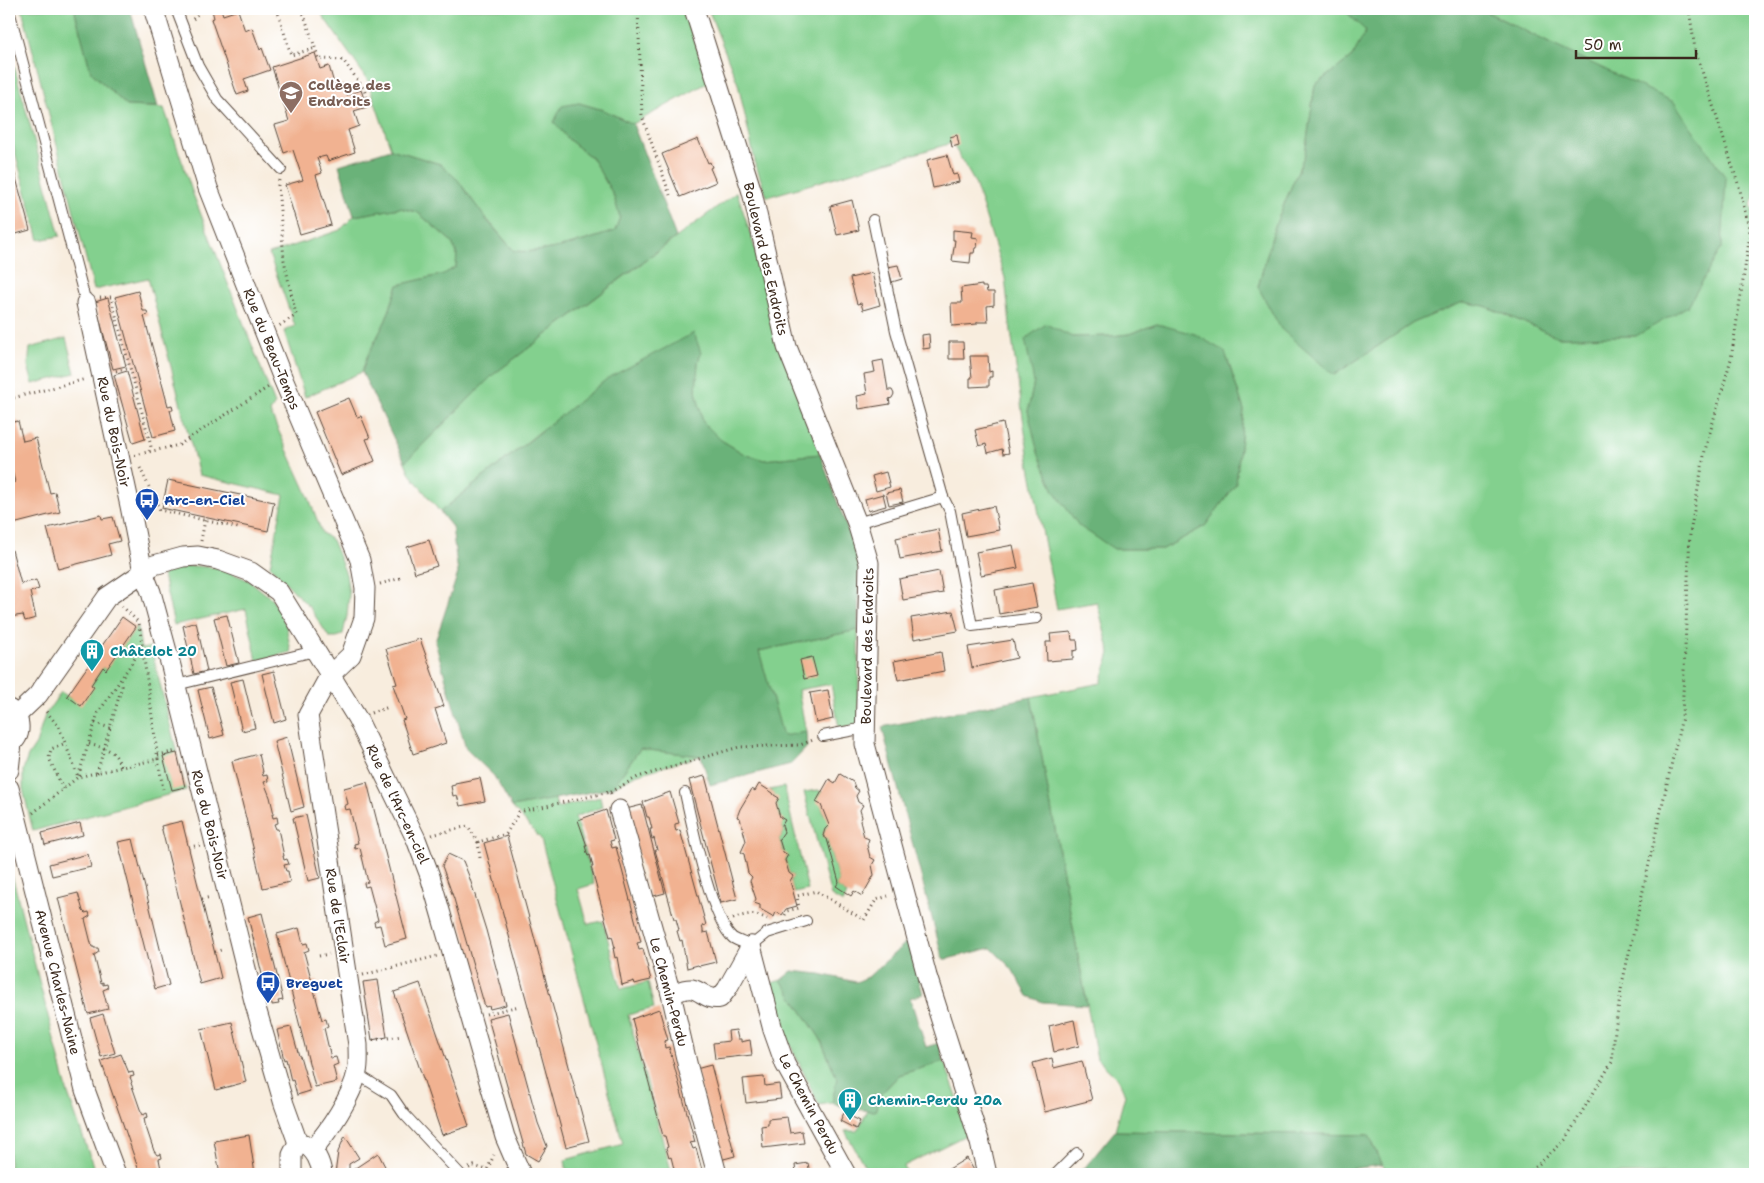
<svg xmlns="http://www.w3.org/2000/svg" width="1764" height="1183" viewBox="0 0 1764 1183" font-family="'Shantell Sans',sans-serif">
<style>
.green{fill:#83d08e;stroke:#5f7d56;fill-rule:evenodd}
.forest{fill:#6ab279;stroke:#526e4c}
.building{fill:#f1b291}
.lines{fill:none;stroke-linecap:round;stroke-linejoin:round}
.lane-casing{stroke:#57473b;stroke-width:12}
.street-casing{stroke:#57473b;stroke-width:21}
.path{stroke:#57473b;stroke-width:3;stroke-dasharray:1 4;stroke-linecap:butt}
.lane{stroke:#fff;stroke-width:10}
.street{stroke:#fff;stroke-width:19}
.labels{text-anchor:middle;stroke-width:4;stroke-linejoin:round;paint-order:stroke}
.education-label{font-size:14px;font-weight:bold;fill:#785e54;stroke:#fff;text-anchor:start}
.street-label{font-size:14px;fill:#3b2a1e;stroke:#fff}
.transit-label{font-size:14px;font-weight:bold;fill:#164399;stroke:#fff;text-anchor:start}
.culture-label{font-size:14px;font-weight:bold;fill:#0d838f;stroke:#fff;text-anchor:start}
</style>
<rect width="100%" height="100%" fill="#fff"/>
<filter id="ink" filterUnits="userSpaceOnUse"><feTurbulence type="fractalNoise" baseFrequency=".02" numOctaves="2"/><feDisplacementMap in="SourceGraphic" scale="10" xChannelSelector="R" yChannelSelector="G"/><feConvolveMatrix kernelMatrix="1 2 1 2 8 2 1 2 1" color-interpolation-filters="sRGB"/></filter>
<filter id="wash" filterUnits="userSpaceOnUse"><feTurbulence type="fractalNoise" baseFrequency=".0096" numOctaves="4" result="noise"/><feDisplacementMap in="SourceGraphic" scale="20" xChannelSelector="R" yChannelSelector="G"/><feGaussianBlur stdDeviation="1.12" result="paint"/><feColorMatrix in="noise" values="0 0 0 0 0 0 0 0 0 0 0 0 0 0 0 0 0 1.4 0 .05"/><feComposite in="paint" operator="in"/></filter>
<g filter="url(#wash)">
<rect width="100%" height="100%" fill="#f8edde"/>
<!-- green -->
<g class="green">
<polygon points="22,9 77,9 75,12 91,72 127,106 164,108 193,194 275,404 270,412 309,498 322,533 332,540 346,574 349,594 347,616 343,634 337,637 329,637 310,608 270,566 284,495 199,475 148,278 94,290"/>
<path d="M318 9H684L709 82 633 124 603 110 579 103 568 139 592 158 613 194 620 217 615 231C584 241 547 254 514 251L440 164 391 149 367 79Z"/>
<path d="M708 9H1343L1367 31 1352 57 1315 85 1305 154 1275 226 1258 287 1334 375 1413 323 1463 302 1485 306 1558 337 1636 336 1551 44 1481 9H1755V198L1751 204 1755 219V1174H1387L1369 1135 1115 1131 1125 1095 1118 1079 1097 1059 1031 697 1101 683 1110 653 1097 602 1057 609 1029 461 1010 324 1005 278 975 183 952 143 767 197 756 166 738 84ZM1157 324 1225 352 1244 410 1236 484 1205 526 1163 549H1114L1028 411 1046 325 1071 337 1112 336 1129 334Z"/>
<polygon points="9,47 60,236 39,240 9,130"/>
<polygon points="737,192 820,454 764,460 744,454 721,440 703,422 696,391 698,362 701,353 542,430 440,512 410,474 405,462 494,374"/>
<polygon points="400,208 417,212 451,241 457,253 456,267 444,274 398,285 386,320 367,357 362,372 305,397 284,331 295,326 269,254 340,230 354,216"/>
<polygon points="66,338 75,373 33,384 28,366 30,348"/>
<path d="M194 566 220 568 250 581 272 599 286 625 291 652 257 661 246 609 174 625 163 576C170 567 184 567 194 566Z"/>
<polygon points="136,627 138,627 141,649 151,647 186,790 33,831 23,789 23,770 28,756 36,744 45,715 61,692 81,705 91,685 103,667 106,669"/>
<polygon points="858,630 859,725 839,728 831,684 798,690 806,732 783,737 759,651"/>
<polygon points="640,749 701,756 635,775 612,788"/>
<polygon points="784,787 808,890 794,893 790,881 793,876 789,873 785,860 788,856 783,852 779,839 784,832 773,793 769,790"/>
<polygon points="818,790 822,792 819,796 824,814 827,815 829,825 825,829 823,836 827,839 839,882 836,886 847,894 843,903 831,896 804,792"/>
<polygon points="600,797 602,807 575,817 594,884 578,889 588,924 603,921 621,989 648,982 654,1008 628,1015 672,1174 567,1174 565,1160 623,1144 541,839 512,807 555,798 557,808"/>
<polygon points="9,863 68,1094 96,1174 9,1174"/>
<polygon points="781,980 820,1038 837,1078 832,1103 819,1105 787,1038 769,984"/>
<polygon points="944,1061 970,1133 904,1166 907,1174 869,1174 845,1131 857,1131 868,1110 875,1111 881,1094 899,1075"/>
</g>
<!-- forest -->
<g class="forest">
<polygon points="77,9 130,9 158,107 127,106 91,72 75,12"/>
<polygon points="1343,9 1481,9 1551,44 1674,102 1726,178 1722,247 1688,306 1636,336 1558,337 1485,306 1463,302 1413,323 1334,375 1281,329 1258,287 1275,226 1305,154 1315,85 1352,57 1366,31"/>
<path d="M579 103 603 110 633 124 676 237 494 374 405 462 362 372 367 357 386 320 398 285 444 274 456 267 457 253 451 241 417 212 400 208 354 216 339 165 391 149 440 164 458 180 486 219 514 251C547 254 584 241 615 231L620 217 613 194 592 158 568 139 554 122 562 106Z"/>
<polygon points="1046,324 1072,337 1112,336 1129,334 1157,324 1195,334 1225,352 1244,410 1236,484 1205,526 1163,549 1114,549 1079,526 1054,491 1038,453 1028,411 1034,382 1025,339"/>
<polygon points="694,333 701,353 698,362 696,391 703,422 721,440 744,454 764,460 820,454 859,561 858,630 759,651 783,736 806,732 807,747 791,764 710,785 701,756 640,749 612,788 512,807 494,776 466,749 435,642 458,573 452,527 440,512 608,378"/>
<polygon points="1031,697 1087,1005 1042,1002 1028,996 1012,969 991,948 943,960 882,727"/>
<polygon points="909,940 923,994 910,998 926,1047 939,1043 944,1061 899,1075 881,1094 875,1111 851,1109 832,1103 837,1078 820,1038 781,980 792,971 820,974 856,982 868,977"/>
<polygon points="1115,1131 1369,1135 1382,1165 1311,1174 1084,1174 1082,1171"/>
</g>
<g id="blocks">
<!-- building -->
<g class="building">
<polygon points="217,9 221,9 223,15 238,10 245,31 252,28 260,50 262,48 270,70 244,79 248,91 237,95 211,19 214,18 212,10"/>
<polygon points="315,53 320,69 329,66 335,87 343,84 347,95 361,90 367,107 354,111 359,126 348,130 355,152 328,161 326,156 317,158 322,173 316,175 331,225 300,234 285,185 303,180 293,150 284,153 275,125 289,121 272,67"/>
<polygon points="957,135 959,145 952,147 950,137"/>
<polygon points="698,139 708,163 710,162 712,167 710,168 716,182 680,197 662,154"/>
<polygon points="9,152 30,230 9,236"/>
<polygon points="947,155 953,175 957,174 959,182 933,188 927,160"/>
<polygon points="852,200 859,230 837,235 830,206"/>
<polygon points="953,230 973,232 972,237 978,238 977,248 975,248 974,253 971,253 970,263 952,261 955,240 953,240"/>
<polygon points="898,265 902,279 892,282 888,267"/>
<polygon points="872,273 880,305 863,310 861,303 857,304 850,278"/>
<polygon points="982,285 982,287 986,287 987,292 994,292 994,305 987,306 988,322 977,322 977,324 952,326 951,303 962,303 961,288"/>
<polygon points="138,291 143,311 147,311 148,315 144,316 168,406 172,405 173,410 170,410 175,431 153,437 115,297"/>
<polygon points="108,298 126,366 113,369 95,302"/>
<polygon points="929,334 930,348 923,349 922,335"/>
<polygon points="949,342 963,342 964,359 949,359"/>
<polygon points="970,356 988,356 989,372 992,371 992,377 989,377 989,386 970,387 970,378 972,378"/>
<polygon points="883,360 888,390 892,390 894,394 892,398 889,399 890,404 859,409 857,396 867,394 864,374 875,372 873,362"/>
<polygon points="127,371 145,439 133,443 114,375"/>
<polygon points="349,398 357,417 361,416 370,438 366,439 375,461 341,475 315,412"/>
<polygon points="18,421 23,441 36,438 50,493 55,492 60,512 9,525 9,484 15,482 9,459 9,423"/>
<polygon points="1003,423 1009,453 1003,454 1002,449 988,453 986,444 979,446 975,430"/>
<polygon points="886,472 890,487 876,491 872,476"/>
<polygon points="168,480 274,502 268,531 162,508"/>
<polygon points="900,490 903,502 889,505 886,493"/>
<polygon points="883,494 886,506 868,511 865,499"/>
<polygon points="994,506 999,530 966,536 962,513"/>
<polygon points="101,515 102,519 113,517 120,541 108,544 111,555 58,569 47,528"/>
<polygon points="938,529 942,551 900,559 896,538"/>
<polygon points="429,540 437,566 415,573 407,547"/>
<polygon points="1013,545 1018,568 981,575 976,552"/>
<polygon points="12,550 21,584 36,580 39,589 30,592 36,618 25,621 23,615 9,617 9,551"/>
<polygon points="939,571 943,593 903,600 899,579"/>
<polygon points="1032,583 1037,607 999,614 995,590"/>
<polygon points="953,611 958,631 914,639 911,618"/>
<polygon points="227,615 239,663 226,666 214,618"/>
<polygon points="122,617 136,627 106,670 103,667 91,685 94,687 81,706 67,696"/>
<polygon points="196,622 207,671 194,674 183,626"/>
<polygon points="1071,632 1072,640 1077,640 1078,650 1073,651 1073,659 1047,661 1046,642 1051,642 1050,634"/>
<polygon points="420,639 444,706 435,709 446,743 413,754 402,720 405,719 393,685 397,684 386,649"/>
<polygon points="1013,640 1017,658 972,668 968,647"/>
<polygon points="941,652 944,671 898,680 894,661"/>
<polygon points="812,657 817,676 804,679 800,660"/>
<polygon points="274,671 286,719 274,723 262,674"/>
<polygon points="243,679 255,728 242,731 230,682"/>
<polygon points="211,687 224,735 210,739 198,690"/>
<polygon points="828,690 833,719 816,723 810,693"/>
<polygon points="287,737 304,807 291,811 274,741"/>
<polygon points="177,753 185,787 172,790 163,756"/>
<polygon points="259,754 263,772 262,772 263,776 267,775 268,781 264,782 270,797 274,814 272,814 273,818 277,817 278,823 274,824 276,829 278,829 284,856 283,856 284,860 287,859 289,864 284,865 286,871 288,871 290,882 263,888 232,761"/>
<polygon points="840,774 853,782 855,788 859,791 856,796 858,802 863,805 860,810 862,817 860,821 864,837 869,839 867,845 870,857 875,860 872,865 874,875 862,896 854,891 851,896 836,886 839,882 827,839 823,836 825,829 829,825 821,805 816,802 829,779 835,783"/>
<polygon points="705,776 737,899 721,903 689,780"/>
<polygon points="480,778 485,801 460,806 457,795 453,796 451,786 455,785 455,783"/>
<polygon points="367,782 407,939 385,945 380,925 375,926 374,922 378,920 369,886 365,887 364,883 368,882 360,848 355,849 354,844 358,843 350,809 345,810 344,806 348,804 344,788"/>
<polygon points="759,784 773,793 774,795 779,798 776,803 780,817 785,820 782,825 784,832 779,839 783,852 788,855 785,860 789,873 793,876 790,881 797,906 786,909 782,915 776,912 774,917 760,909 760,905 754,903 756,899 750,881 752,877 748,873 744,854 741,852 746,841 740,818 737,817 740,809 752,789 755,791"/>
<polygon points="670,792 679,823 675,824 675,828 676,831 680,830 706,925 702,926 703,930 703,933 708,932 716,962 699,966 698,965 687,968 682,940 680,941 677,931 679,930 676,919 674,919 655,850 657,850 654,838 652,839 650,829 652,829 649,817 647,817 643,802"/>
<polygon points="642,805 665,893 650,897 626,809"/>
<polygon points="606,810 614,840 610,841 612,848 616,847 641,942 637,943 638,946 639,950 643,949 651,980 642,982 635,984 634,981 622,985 617,957 615,958 613,948 615,948 612,936 610,937 591,867 593,867 590,855 588,856 585,846 587,846 578,820"/>
<polygon points="306,815 320,878 308,881 293,818"/>
<polygon points="182,821 221,978 200,984 161,826"/>
<polygon points="80,823 83,835 45,845 42,833"/>
<polygon points="507,836 589,1141 566,1147 484,843"/>
<polygon points="133,839 169,985 155,989 118,842"/>
<polygon points="88,854 91,867 52,876 49,864"/>
<polygon points="448,854 463,861 469,876 486,930 506,1005 490,1009 489,1006 485,1007 454,899 442,866"/>
<polygon points="78,893 83,911 85,913 89,912 90,916 85,919 92,947 94,947 94,948 98,948 99,952 94,955 101,983 103,982 103,985 107,984 108,988 103,990 108,1009 88,1014 58,898"/>
<polygon points="262,913 283,1000 278,1001 279,1004 272,1005 272,1003 269,1003 248,917"/>
<polygon points="299,928 303,944 307,943 309,950 304,952 312,982 317,981 318,985 319,988 314,990 322,1020 326,1019 327,1023 328,1026 324,1028 331,1058 336,1057 338,1064 333,1066 337,1082 315,1087 277,934"/>
<polygon points="378,980 387,1037 372,1040 363,982"/>
<polygon points="420,983 469,1126 442,1135 394,992"/>
<polygon points="659,1009 668,1040 664,1041 665,1048 669,1047 695,1142 690,1143 691,1144 693,1149 696,1148 703,1174 673,1174 672,1169 674,1169 671,1157 669,1158 666,1148 668,1147 665,1136 663,1136 632,1019"/>
<polygon points="508,1013 538,1123 547,1146 538,1161 526,1154 488,1018"/>
<polygon points="103,1014 115,1053 101,1057 90,1018"/>
<polygon points="1074,1020 1079,1046 1054,1052 1049,1026"/>
<polygon points="232,1022 246,1082 216,1090 201,1029"/>
<polygon points="291,1027 299,1056 300,1056 310,1091 297,1095 293,1080 291,1081 286,1059 284,1060 277,1030"/>
<polygon points="736,1030 738,1039 741,1039 741,1042 750,1040 752,1055 715,1059 713,1043 729,1041 728,1031"/>
<polygon points="121,1054 129,1073 133,1072 134,1076 130,1077 132,1082 131,1083 140,1109 143,1115 147,1113 148,1117 144,1118 145,1124 154,1151 157,1155 161,1154 162,1158 159,1159 162,1174 140,1174 123,1124 101,1061"/>
<polygon points="1052,1058 1054,1068 1082,1061 1092,1100 1045,1112 1033,1063"/>
<polygon points="711,1065 735,1156 720,1160 696,1069"/>
<polygon points="764,1077 765,1086 779,1084 781,1099 746,1103 743,1079"/>
<polygon points="844,1113 860,1121 856,1129 840,1121"/>
<polygon points="787,1117 790,1133 802,1131 804,1143 763,1148 761,1126 768,1125 768,1119"/>
<polygon points="249,1135 255,1174 220,1174 214,1141"/>
<polygon points="345,1136 359,1158 349,1164 349,1171 351,1174 335,1174 338,1152"/>
<polygon points="378,1153 389,1174 392,1172 394,1174 357,1174 354,1169"/>
<polygon points="967,1158 976,1174 946,1174 944,1172"/>
<polygon points="808,1163 810,1174 796,1174 795,1165"/>
</g>
</g>
</g>
<g filter="url(#ink)">
<use href="#blocks" fill-opacity="0" stroke="#57473b" stroke-width="1"/>
<g class="lines">
<defs>
<g id="lane">
<polyline points="176,9 198,66 217,99 281,169"/>
<polyline points="9,10 86,303"/>
<polyline points="873,220 896,331 943,497 950,511 972,626 1037,618"/>
<polyline points="857,523 943,497"/>
<polyline points="176,685 315,651"/>
<polyline points="823,736 865,728"/>
<path d="M685 793C692 824 711 920 733 938 738 941 745 943 751 946L767 933 806 921"/>
<polyline points="357,1074 391,1095 404,1114 460,1174"/>
<polyline points="1056,1174 1077,1153"/>
</g>
<g id="street">
<polyline points="694,9 752,192 787,347 857,523 869,563 865,744 927,976 980,1143 987,1174"/>
<path d="M155 14 208 188 283 379 360 560 365 588 364 618 351 655 330 675 308 715 358 1045C358 1054 359 1063 357 1072 352 1097 329 1131 312 1150"/>
<polyline points="86,303 130,506 143,572 151,592 171,666 254,1001 284,1104 298,1143"/>
<path d="M9 709C22 718 23 736 9 745"/>
<polyline points="16,716 38,695 107,597 154,565 183,557 198,556 218,560 251,572 279,592 357,718 416,839 430,876 505,1137 521,1174"/>
<polyline points="9,770 12,743"/>
<polyline points="9,788 85,1090 116,1174"/>
<polyline points="619,810 671,994 688,1067 717,1174"/>
<polyline points="751,946 773,1030 785,1064 846,1174"/>
<path d="M671 994C677 992 685 988 692 989 702 991 708 1001 720 998L727 989 751 946"/>
<path d="M304 1144C315 1149 321 1163 322 1174"/>
<polyline points="292,1174 292,1155 298,1143"/>
</g>
</defs>
<!-- lane casing -->
<use href="#lane" class="lane-casing"/>
<!-- street casing -->
<use href="#street" class="street-casing"/>
<!-- path -->
<g class="path">
<polyline points="257,9 267,9"/>
<polyline points="277,9 291,55 316,48"/>
<polyline points="302,9 319,59 343,60 364,89 369,106"/>
<polyline points="638,9 642,116 670,195"/>
<polyline points="1689,9 1695,49 1740,190 1750,232 1755,244"/>
<polyline points="193,19 202,9"/>
<polyline points="279,180 278,185 284,260 296,315 279,326"/>
<polyline points="100,298 111,297 150,442 151,447 149,451"/>
<polyline points="116,371 130,368"/>
<polyline points="9,399 86,379"/>
<polyline points="135,455 179,445 270,386"/>
<polyline points="140,468 160,510 238,528"/>
<polyline points="201,541 205,520"/>
<polyline points="380,584 401,578"/>
<polyline points="122,606 139,623 158,759 78,777 98,713 142,648"/>
<polyline points="371,713 389,707"/>
<polyline points="95,723 110,728"/>
<path d="M89 744C106 749 115 748 121 768"/>
<polyline points="158,755 177,751"/>
<polyline points="158,759 163,789"/>
<polyline points="97,773 122,686 120,682"/>
<polyline points="63,789 49,758 51,749 66,743"/>
<polyline points="610,792 638,777 739,747 800,745 813,740"/>
<polyline points="33,813 78,777 59,727 45,710"/>
<polyline points="432,835 468,826 478,842 506,834 519,812 610,792 612,796"/>
<polyline points="478,842 480,858"/>
<polyline points="189,847 200,845"/>
<polyline points="202,899 211,897"/>
<polyline points="785,915 787,911 799,908 797,896 816,891 864,920 876,900 888,896"/>
<path d="M733 919C746 914 754 912 767 919"/>
<polyline points="215,952 224,949"/>
<polyline points="319,956 329,954"/>
<polyline points="363,975 437,956"/>
<polyline points="486,1014 519,1006"/>
<polyline points="373,1040 402,1036"/>
<polyline points="469,1168 474,1166 487,1170 494,1155"/>
<polyline points="1528,1174 1565,1140 1612,1062 1615,1030 1622,984 1682,717 1690,533 1705,450 1731,359 1755,202"/>
</g>
<!-- lane -->
<use href="#lane" class="lane"/>
<!-- street -->
<use href="#street" class="street"/>
</g>
</g>
<!-- icons -->
<defs>
<symbol id="school-pin" viewBox="-11 -11 22 30"><path d="M0 17L-7.5 6A9.5 9.5 0 1 1 7.5 6Z" fill="#8d6e63" stroke="#fff"/><path d="M0-5L7-2L0 1L-7-2ZM-4 1L0 2.5L4 1V4Q0 6-4 4Z" fill="#fff"/></symbol>
<symbol id="bus-pin" viewBox="-11 -11 22 30"><path d="M0 17L-7.5 6A9.5 9.5 0 1 1 7.5 6Z" fill="#1a4fb4" stroke="#fff"/><path d="M-5-6H5V4H4V6H2V4H-2V6H-4V4H-5ZM-3.5-4V0h7V-4ZM-3.5 1.2v1.5H-2V1.2ZM2 1.2v1.5H3.5V1.2Z" fill="#fff"/></symbol>
<symbol id="building-pin" viewBox="-11 -11 22 30"><path d="M0 17L-7.5 6A9.5 9.5 0 1 1 7.5 6Z" fill="#0f9aa8" stroke="#fff"/><path d="M-4-6H4V6H1V3H-1V6H-4ZM-2.5-4.3h1.7v1.8h-1.7ZM.8-4.3h1.7v1.8H.8ZM-2.5-1h1.7V.8h-1.7ZM.8-1h1.7V.8H.8Z" fill="#fff"/></symbol>
</defs>
<g fill-rule="evenodd">
<use href="#school-pin" x="277" y="79" width="28" height="38"/>
<use href="#bus-pin" x="133" y="486" width="28" height="38"/>
<use href="#building-pin" x="78" y="637" width="28" height="38"/>
<use href="#bus-pin" x="254" y="969" width="28" height="38"/>
<use href="#building-pin" x="836" y="1086" width="28" height="38"/>
</g>
<g class="labels">
<!-- education labels -->
<g class="education-label">
<text x="308" y="90">Collège des<tspan x="308" dy="16">Endroits</tspan></text>
</g>
<!-- street labels -->
<g class="street-label">
<text transform="translate(766 259) rotate(77)" y="5">Boulevard des Endroits</text>
<text transform="translate(272 349) rotate(68)" y="5">Rue du Beau-Temps</text>
<text transform="translate(114 432) rotate(78)" y="5">Rue du Bois-Noir</text>
<text transform="translate(867 646) rotate(-89)" y="5">Boulevard des Endroits</text>
<text transform="translate(398 804) rotate(65)" y="5">Rue de l'Arc-en-ciel</text>
<text transform="translate(210 825) rotate(76)" y="5">Rue du Bois-Noir</text>
<text transform="translate(338 916) rotate(81)" y="5">Rue de l'Eclair</text>
<text transform="translate(58 982) rotate(76)" y="5">Avenue Charles-Naine</text>
<text transform="translate(669 992) rotate(75)" y="5">Le Chemin-Perdu</text>
<text transform="translate(809 1104) rotate(62)" y="5">Le Chemin Perdu</text>
</g>
<!-- transit labels -->
<g class="transit-label">
<text x="164" y="505">Arc-en-Ciel</text>
<text x="286" y="988">Breguet</text>
</g>
<!-- culture labels -->
<g class="culture-label">
<text x="110" y="656">Châtelot 20</text>
<text x="868" y="1105">Chemin-Perdu 20a</text>
</g>
</g>
<!-- margin -->
<rect width="1764" height="1183" fill="none" stroke="#fff" stroke-width="30"/>
<!-- scale -->
<path d="M1576 50v8h120v-8" fill="none" stroke="#3b2a1e" stroke-width="2.5"/>
<text x="1584" y="50" font-size="15" fill="#3b2a1e" stroke="#ffffff" stroke-width="4" paint-order="stroke">50 m</text>
</svg>
